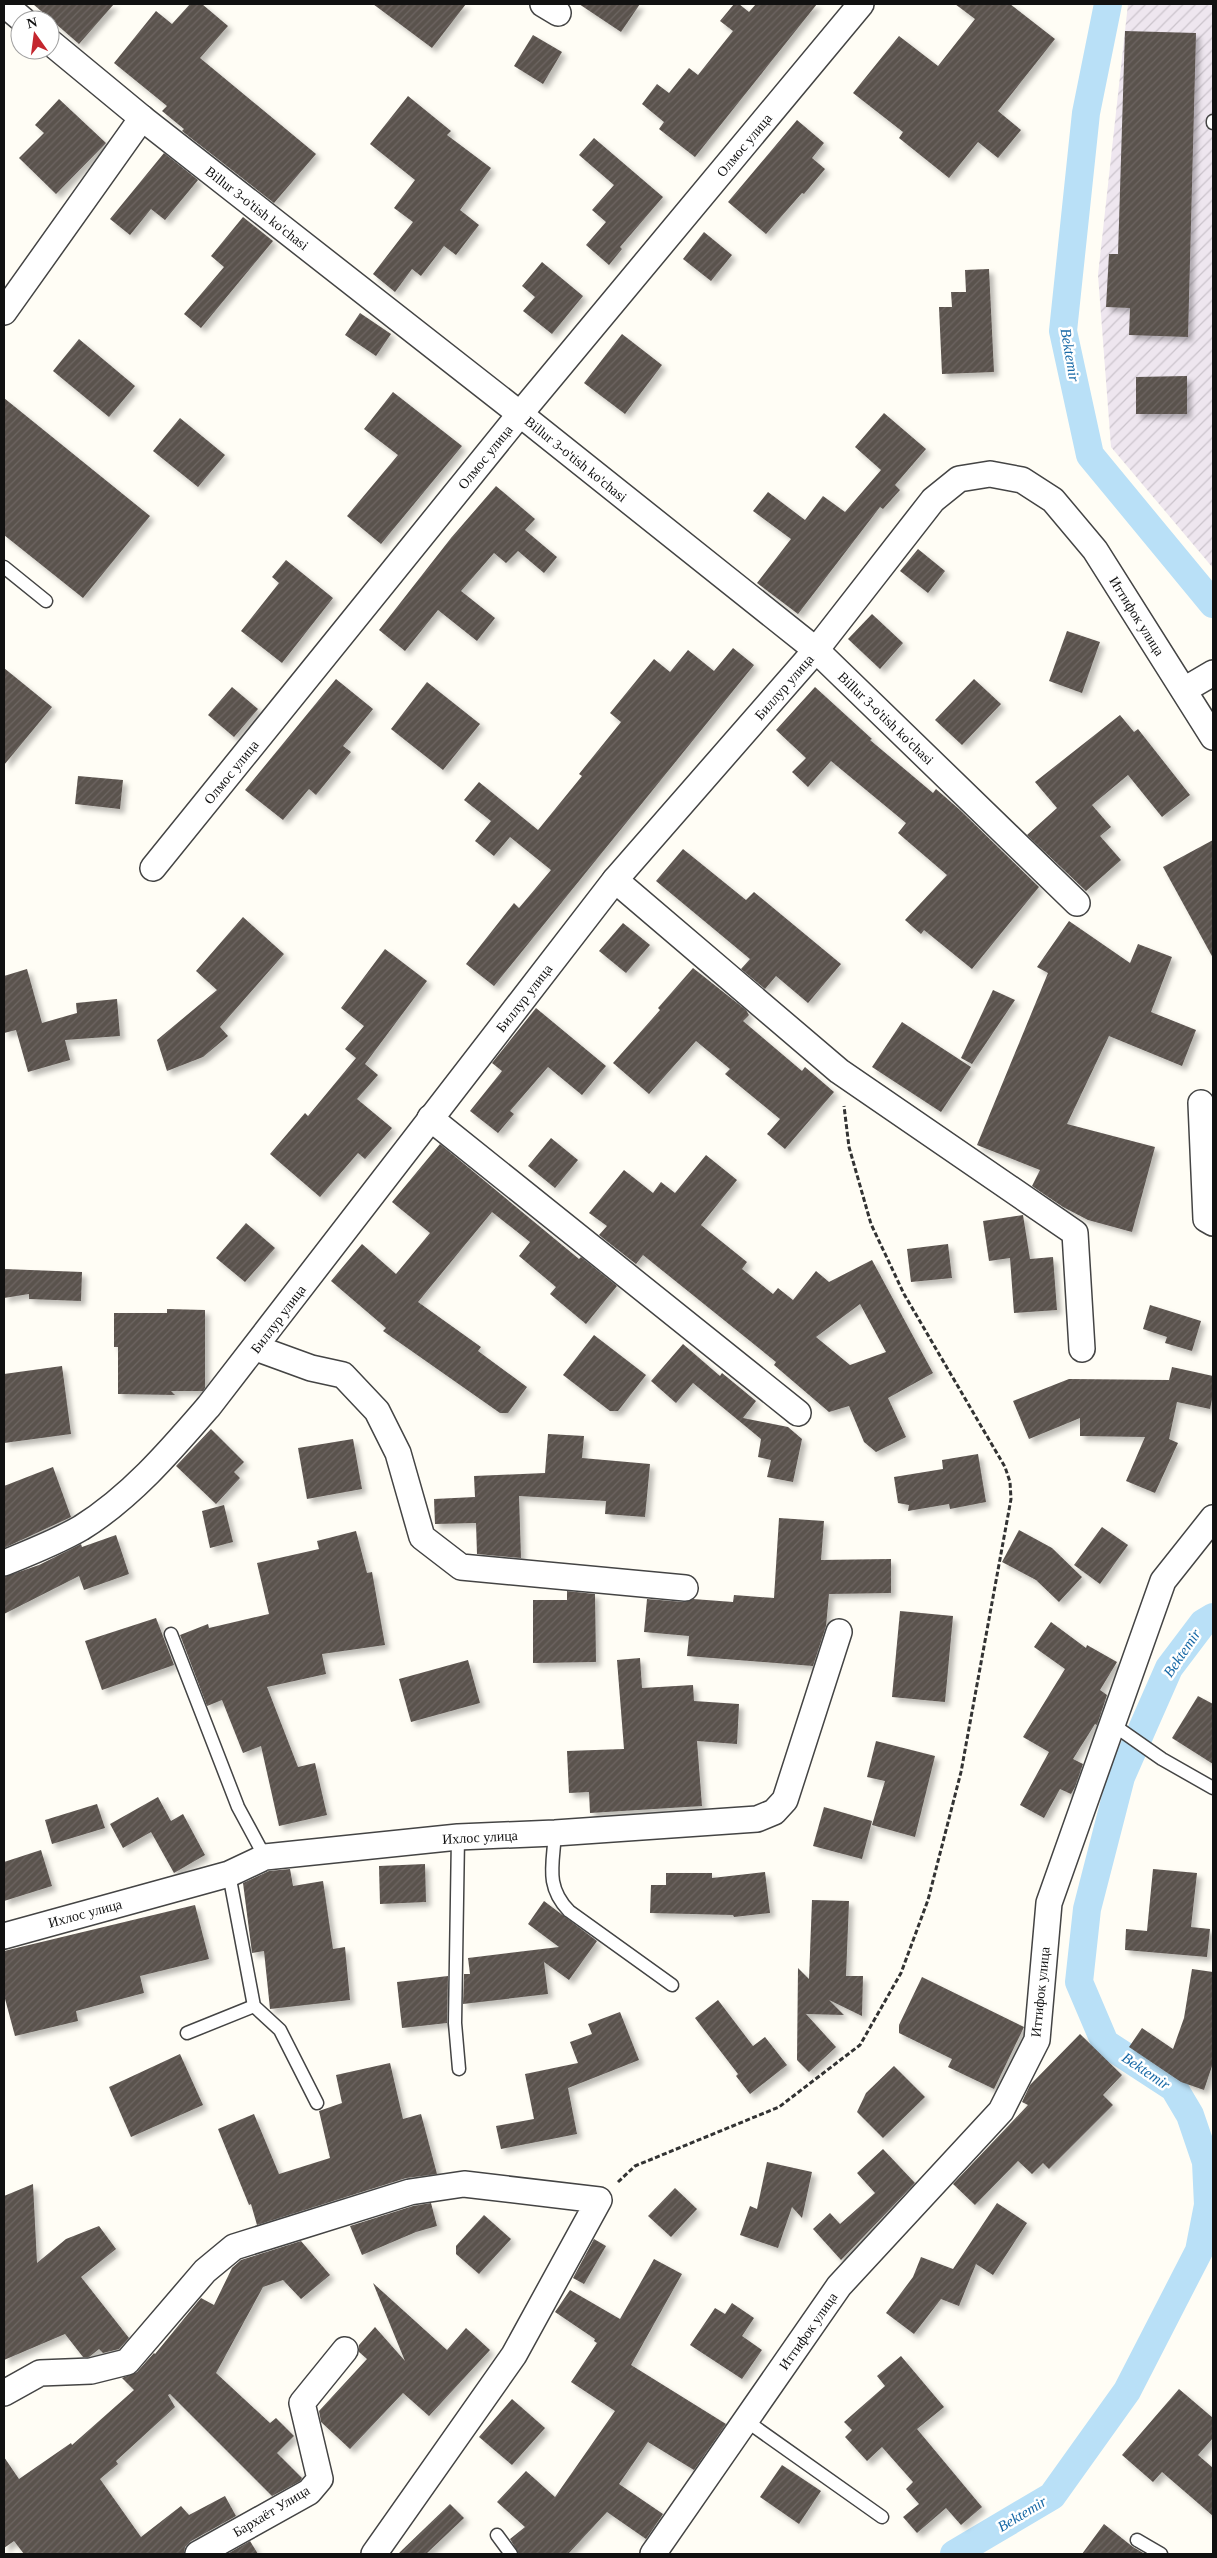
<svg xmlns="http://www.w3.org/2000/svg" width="1217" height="2558" viewBox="0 0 1217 2558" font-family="'Times New Roman',serif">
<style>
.industrial{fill:url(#industrial-furrows)}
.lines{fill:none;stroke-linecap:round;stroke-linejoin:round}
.canal{stroke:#b9e0f7;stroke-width:28}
.building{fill:url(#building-hatch);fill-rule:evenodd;filter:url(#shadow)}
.lane-casing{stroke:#444;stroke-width:15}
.street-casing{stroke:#444;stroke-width:28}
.path{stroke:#333;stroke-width:3;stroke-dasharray:5 2.5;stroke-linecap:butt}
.lane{stroke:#fff;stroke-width:12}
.street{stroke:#fff;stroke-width:25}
.labels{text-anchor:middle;stroke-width:5;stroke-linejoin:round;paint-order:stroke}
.street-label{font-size:14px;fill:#111;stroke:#fff}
.water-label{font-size:15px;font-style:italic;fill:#1768a6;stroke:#fff}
</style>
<defs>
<pattern id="industrial-furrows" width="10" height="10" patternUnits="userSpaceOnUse" patternTransform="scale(1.25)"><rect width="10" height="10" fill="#eee6ef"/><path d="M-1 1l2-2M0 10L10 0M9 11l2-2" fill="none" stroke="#cbc4cc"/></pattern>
<pattern id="building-hatch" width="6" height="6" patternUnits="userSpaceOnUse" patternTransform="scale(1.25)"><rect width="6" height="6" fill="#5a524d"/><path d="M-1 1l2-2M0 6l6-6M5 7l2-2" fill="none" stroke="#6d6662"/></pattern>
<filter id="shadow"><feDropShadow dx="4.5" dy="4.5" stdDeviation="2.5" flood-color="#0004"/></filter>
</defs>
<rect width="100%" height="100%" fill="#fffdf5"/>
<!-- industrial -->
<polygon class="industrial" points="1128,4 1213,4 1213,568 1111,447 1098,275"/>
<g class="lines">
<!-- canal -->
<g class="canal">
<polyline points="1108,4 1086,113 1063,331 1090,455 1213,604"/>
<polyline points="954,2554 1052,2496 1127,2391 1199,2251 1208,2205 1206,2162 1190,2115 1174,2088 1105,2043 1079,1982 1087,1909 1121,1777 1169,1668 1203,1623 1213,1617"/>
</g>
</g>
<!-- building -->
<g class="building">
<polygon points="33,4 114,4 79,44"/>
<polygon points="190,4 202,4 228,26 200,58 316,154 274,203 182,131 184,129 162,111 167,106 114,63 156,11 172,24"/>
<polygon points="373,4 466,4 432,48"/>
<polygon points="579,4 640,4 621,32"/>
<polygon points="734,4 739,4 749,12 756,4 817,4 695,157 659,129 664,122 642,104 657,84 669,93 689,68 698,75 733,31 720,21"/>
<polygon points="955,4 1010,4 1055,39 998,111 1021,130 998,158 978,142 949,178 899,138 903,132 853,93 899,36 938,66 975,19"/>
<polygon points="1125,31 1196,33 1188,337 1129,335 1130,308 1106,307 1109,254 1118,254"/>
<polygon points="533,35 562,52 543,84 514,66"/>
<polygon points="408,96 451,131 447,135 491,168 460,210 479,225 456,255 444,246 421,276 412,269 395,292 373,274 413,222 394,208 415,180 370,144"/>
<polygon points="59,99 106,143 56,194 19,158 44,133 35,125"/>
<polygon points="797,120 824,143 812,158 825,169 804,194 802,193 766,234 728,202"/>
<polygon points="594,138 663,197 620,247 622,249 609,265 586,245 606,222 592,210 614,185 579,155"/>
<polygon points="164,153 198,180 165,220 151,209 130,235 110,219"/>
<polygon points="243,217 273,241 201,328 184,314 224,267 211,256"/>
<polygon points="704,232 732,255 711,281 683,259"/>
<polygon points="542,262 583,296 552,334 523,311 535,297 522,286"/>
<polygon points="989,269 994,372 942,374 939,307 952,307 951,292 966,292 965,270"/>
<polygon points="360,313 391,334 376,356 345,335"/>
<polygon points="622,334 662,365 625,414 584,383"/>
<polygon points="79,339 135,386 109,417 53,371"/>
<polygon points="1187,376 1187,414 1136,414 1136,377"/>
<polygon points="393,392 462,446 381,544 347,516 398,455 364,429"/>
<polygon points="4,398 150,516 83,598 4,535"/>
<polygon points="884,413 926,449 895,485 900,490 883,509 880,507 798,614 757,583 791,539 753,511 768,492 805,520 823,496 845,512 881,470 855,447"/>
<polygon points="180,418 225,455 198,487 153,451"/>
<polygon points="496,486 535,519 525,530 557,557 544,573 518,551 506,563 494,553 461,591 495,618 477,641 438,610 405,651 379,630 451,538"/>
<polygon points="918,549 945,571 928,593 900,571"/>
<polygon points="286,560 333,598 282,663 241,631 279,583 272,577"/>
<polygon points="872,614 903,643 880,669 848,639"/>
<polygon points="1067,631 1100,642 1082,693 1049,681"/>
<polygon points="733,648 754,665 494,986 466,964 514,903 519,908 551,870 510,837 494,856 475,841 491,821 464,800 479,782 538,830 582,776 579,774 621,722 610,713 654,659 670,672 688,650 714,671"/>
<polygon points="4,668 52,707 4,765"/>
<polygon points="336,679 373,709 343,746 351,752 316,795 309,789 283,820 245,790"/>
<polygon points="974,679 1001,704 962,745 935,720"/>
<polygon points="427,682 480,724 443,770 391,729"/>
<polygon points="232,687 258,709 234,737 208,715"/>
<polygon points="815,687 872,739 870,740 933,793 936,789 960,810 1039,887 972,969 924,930 921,934 905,920 947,875 898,833 906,823 831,761 808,787 792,772 806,758 776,730"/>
<polygon points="1120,715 1134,732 1138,729 1190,795 1162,817 1128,775 1092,805 1111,827 1100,836 1121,860 1086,891 1027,835 1057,808 1035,782"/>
<polygon points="78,776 123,780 120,809 75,804"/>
<polygon points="1213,840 1213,958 1163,867"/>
<polygon points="683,849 746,900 754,892 841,964 808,1003 776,976 765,989 741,969 750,959 656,881"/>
<polygon points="243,917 284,954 220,1027 228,1036 203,1057 167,1071 157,1040 217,990 196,971"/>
<polygon points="1069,921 1130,963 1138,944 1172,957 1151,1012 1196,1030 1182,1066 1109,1036 1067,1124 1155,1147 1132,1232 1088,1220 1063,1207 1032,1186 1040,1170 977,1145 1048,973 1037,967"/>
<polygon points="623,923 650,945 626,973 599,951"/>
<polygon points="385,949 427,981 365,1064 378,1075 357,1099 392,1128 365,1159 358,1153 320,1197 270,1154 305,1113 308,1116 356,1058 345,1049 364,1026 341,1008"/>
<polygon points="693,968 746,1010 749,1015 743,1021 802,1071 805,1067 834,1092 785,1149 767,1134 780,1119 725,1074 730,1069 696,1041 649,1094 613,1063 660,1010 658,1008"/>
<polygon points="27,969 42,1023 77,1013 76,1003 117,999 120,1036 65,1040 70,1060 28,1072 16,1030 4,1033 4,976"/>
<polygon points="993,990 1015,1000 972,1064 961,1058"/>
<polygon points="536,1008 606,1066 582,1095 548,1067 510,1111 514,1114 498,1133 470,1111 502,1071 492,1063"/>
<polygon points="902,1022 971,1067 941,1112 872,1067"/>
<polygon points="551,1138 578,1160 555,1188 528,1166"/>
<polygon points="440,1144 579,1259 581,1257 617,1286 586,1324 550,1294 556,1287 519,1256 530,1242 492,1212 418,1302 481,1347 478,1351 527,1387 508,1413 500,1413 383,1331 386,1328 331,1281 362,1244 396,1274 430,1233 392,1202"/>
<path d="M706 1155 737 1180 701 1225 747 1262 742 1269 773 1294 778 1288 793 1300 816 1271 829 1282 872 1260 933 1373 888 1398 906 1437 876 1452 864 1442 849 1406 829 1412 774 1365 776 1362 643 1255 636 1264 599 1235 607 1226 589 1213 624 1170 653 1193 661 1182 675 1193ZM860 1304 886 1352 850 1365 816 1337Z"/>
<polygon points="1023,1215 1030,1259 1053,1257 1057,1310 1014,1313 1010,1258 989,1261 983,1221"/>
<polygon points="246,1223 275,1248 245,1282 216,1258"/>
<polygon points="948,1244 952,1278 911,1282 907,1249"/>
<polygon points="4,1269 82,1272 81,1301 29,1299 29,1294 4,1298"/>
<polygon points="1150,1305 1201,1321 1192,1351 1165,1343 1167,1337 1143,1329"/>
<polygon points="167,1309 205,1310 205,1388 203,1391 171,1391 175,1395 118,1394 118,1347 114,1347 114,1313 167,1313"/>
<polygon points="594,1335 646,1375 618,1411 610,1411 563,1375"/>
<polygon points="683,1344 720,1376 722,1373 756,1401 743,1418 788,1427 802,1439 793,1482 767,1477 771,1460 758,1457 761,1439 693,1383 676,1403 651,1381"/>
<polygon points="62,1366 71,1434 4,1443 4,1374"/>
<polygon points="1172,1367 1213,1376 1213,1394 1210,1409 1177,1402 1169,1439 1178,1443 1155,1493 1126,1481 1145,1437 1080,1436 1080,1418 1029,1439 1013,1401 1069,1379 1169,1380"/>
<polygon points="211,1429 244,1462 234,1472 240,1478 216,1504 176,1466"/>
<polygon points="548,1434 584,1436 582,1458 650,1464 645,1517 605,1514 606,1501 519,1496 521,1558 477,1554 476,1523 435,1524 434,1499 475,1497 474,1476 545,1473"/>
<polygon points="353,1439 362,1489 307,1499 298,1448"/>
<polygon points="978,1454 986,1502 950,1509 949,1504 908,1511 909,1505 898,1503 894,1477 943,1469 942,1460"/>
<polygon points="53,1467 71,1517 4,1548 4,1486"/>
<polygon points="224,1505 233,1542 210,1548 202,1511"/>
<polygon points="779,1518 824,1521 821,1560 891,1559 891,1593 829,1594 826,1626 813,1666 687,1656 689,1636 644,1632 647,1599 684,1602 693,1599 733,1602 734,1595 774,1598"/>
<polygon points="1102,1527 1128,1545 1100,1584 1074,1565"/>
<polygon points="1019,1530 1052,1548 1082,1577 1059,1602 1036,1580 1002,1562"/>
<polygon points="356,1531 367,1573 372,1572 385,1645 322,1654 326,1674 267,1687 298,1767 315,1763 327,1815 279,1826 261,1746 243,1753 222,1700 207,1706 180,1635 208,1624 209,1628 269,1614 257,1563 319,1549 317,1541"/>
<polygon points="116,1535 129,1574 84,1590 79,1576 4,1614 4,1577 39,1565 81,1544 82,1547"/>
<polygon points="567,1591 595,1594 596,1662 533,1663 533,1600 567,1600"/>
<polygon points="900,1611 953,1616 945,1702 892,1697"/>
<polygon points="156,1618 174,1665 102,1690 85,1641"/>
<polygon points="1051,1622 1086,1648 1087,1645 1117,1662 1100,1690 1107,1695 1097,1725 1095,1724 1073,1759 1083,1764 1075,1787 1071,1794 1060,1789 1044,1818 1020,1805 1049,1752 1023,1737 1065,1669 1034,1647"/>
<polygon points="640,1658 642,1688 693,1685 694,1701 739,1704 737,1744 697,1741 702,1806 590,1813 589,1792 569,1793 567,1751 624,1749 617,1660"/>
<polygon points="468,1660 480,1703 411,1722 399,1679"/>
<polygon points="1198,1696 1213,1704 1213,1764 1172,1738"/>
<polygon points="876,1741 935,1756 915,1837 872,1825 885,1781 867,1777"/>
<polygon points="158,1797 171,1821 183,1814 205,1855 174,1873 151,1832 123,1848 110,1824"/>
<polygon points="97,1804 105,1828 52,1844 45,1820"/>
<polygon points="824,1807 872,1821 862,1859 813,1846"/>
<polygon points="41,1850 52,1886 4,1901 4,1862"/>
<polygon points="425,1864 426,1902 380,1904 379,1866"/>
<polygon points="290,1869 293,1886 323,1881 333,1949 345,1947 350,2000 270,2009 264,1951 252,1953 243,1883 269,1871"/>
<polygon points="1153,1869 1197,1873 1191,1927 1210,1929 1207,1957 1125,1950 1126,1929 1147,1931"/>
<polygon points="765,1872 770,1913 734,1917 733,1915 650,1913 651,1885 666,1885 666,1873 712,1873 712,1878"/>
<polygon points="812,1900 849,1901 846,1976 863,1976 862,2016 829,2000 844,2015 806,2014 836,2047 809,2072 797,2060 798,1968 809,1979"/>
<polygon points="544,1901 597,1941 569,1980 544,1962 548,1994 463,2004 464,1974 470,1974 468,1958 559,1947 528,1924"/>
<polygon points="195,1905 209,1959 140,1976 144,1993 76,2011 78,2021 15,2036 4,1995 4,1951"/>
<polygon points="1192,1969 1213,1972 1213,2063 1204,2090 1181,2082 1129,2047 1142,2028 1173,2049 1184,2018"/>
<polygon points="448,1976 447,2023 402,2028 397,1982"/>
<polygon points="922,1977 1024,2027 994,2089 948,2067 952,2059 899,2033 899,2025"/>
<polygon points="718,2000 753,2046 765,2037 787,2065 750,2094 736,2076 738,2074 695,2018"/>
<polygon points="620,2012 639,2060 568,2088 577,2134 501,2149 496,2126 534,2119 525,2074 578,2063 570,2042 592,2034 588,2024"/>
<polygon points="1080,2034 1122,2075 1103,2095 1113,2105 1049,2169 1043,2163 1032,2174 1018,2161 975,2205 953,2184 1028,2105 1022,2102 1030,2085"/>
<polygon points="180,2054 203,2105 131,2137 109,2087"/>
<polygon points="390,2063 403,2119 421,2114 437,2174 406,2178 257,2225 251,2204 249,2205 218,2129 254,2114 279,2174 330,2158 319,2111 342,2103 336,2075"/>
<polygon points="894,2066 925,2097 883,2138 857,2112 866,2093"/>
<polygon points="883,2149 915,2183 841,2260 813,2229 830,2213 840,2224 875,2193 857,2173"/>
<polygon points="767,2162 812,2172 802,2218 792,2207 778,2248 740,2235 750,2206 757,2209"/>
<polygon points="33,2184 37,2263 66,2239 99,2226 116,2249 81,2277 129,2338 119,2349 103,2353 99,2349 89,2357 83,2357 65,2334 4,2360 4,2196"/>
<polygon points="675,2188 697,2209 671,2237 648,2216"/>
<polygon points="431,2203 437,2226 416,2232 362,2255 350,2226 413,2206"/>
<polygon points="997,2203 1027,2223 993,2275 976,2264 959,2306 941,2299 914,2334 886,2313 913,2277 921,2257 953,2269"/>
<polygon points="484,2215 511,2239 479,2274 456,2254 456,2246"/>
<polygon points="594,2239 606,2246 584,2284 573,2278"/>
<polygon points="301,2241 330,2275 301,2299 283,2280 263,2287 216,2373 270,2423 276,2418 294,2436 277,2453 302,2478 300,2481 272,2496 170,2394 168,2395 175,2407 116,2461 118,2464 100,2479 141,2537 181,2506 189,2515 225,2496 236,2516 191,2541 185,2547 184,2554 24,2554 14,2541 4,2548 4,2457 19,2479 71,2443 72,2445 134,2390 122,2378 137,2372 154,2353 155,2354 201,2298 214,2305 232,2268 241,2260"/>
<polygon points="654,2259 682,2274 631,2365 726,2424 694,2470 648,2442 619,2484 663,2514 646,2539 607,2512 568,2554 519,2554 510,2539 525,2527 497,2502 526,2471 555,2497 615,2411 571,2382 597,2343 594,2341 595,2339 555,2312 570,2290 620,2319"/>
<polygon points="373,2283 447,2350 466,2328 490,2350 429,2416 403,2393 350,2449 321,2422 319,2411 367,2359 359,2352 359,2345 375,2327 405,2361"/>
<polygon points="732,2303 754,2318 742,2336 762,2350 742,2379 690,2345 715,2308 725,2314"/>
<polygon points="901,2356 944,2407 917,2429 982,2507 961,2525 946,2508 917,2533 903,2517 919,2504 906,2489 913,2482 882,2447 867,2461 845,2437 852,2430 844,2422 885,2386 877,2376"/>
<polygon points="1179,2389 1213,2418 1213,2438 1198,2455 1213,2468 1213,2516 1162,2472 1153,2482 1122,2455"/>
<polygon points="512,2399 545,2428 512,2465 479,2437"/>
<polygon points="782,2465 821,2491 799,2524 760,2497"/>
<polygon points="450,2504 464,2518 426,2554 398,2554"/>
<polygon points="1104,2524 1133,2547 1145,2554 1082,2554"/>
<polygon points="250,2541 258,2554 227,2554"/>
</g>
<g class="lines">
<defs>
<g id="lane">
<polyline points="1213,121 1213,123"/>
<polyline points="4,567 46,601"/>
<polyline points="171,1634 238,1807 265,1857"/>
<polyline points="1112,1724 1162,1759 1213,1788"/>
<path d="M555 1833C553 1865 545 1886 569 1911L672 1985"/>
<polyline points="458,1837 455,2023 459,2069"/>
<polyline points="229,1874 254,2006 280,2030 317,2103"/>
<polyline points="187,2033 254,2006"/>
<polyline points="745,2420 882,2517"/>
<polyline points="497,2535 511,2554"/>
<polyline points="1137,2540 1161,2554"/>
</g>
<g id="street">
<polyline points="4,4 23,20"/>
<polyline points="543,4 558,13"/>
<polyline points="50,42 142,118 520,414 816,650 1077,903"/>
<polyline points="4,312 142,118"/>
<polyline points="1184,690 1213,673"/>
<polyline points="153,868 520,414 861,4"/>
<polyline points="615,880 839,1071 1075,1233 1082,1349"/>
<polyline points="1201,1103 1206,1219 1213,1223"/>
<polyline points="430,1118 798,1413"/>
<polyline points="256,1348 311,1368 343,1375 377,1411 398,1453 422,1537 461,1567 685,1588"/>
<path d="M4 1563C29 1553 57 1542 81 1528 131 1497 171 1450 209 1406L615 880 816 650 933 500 959 479 990 474 1022 480 1053 500 1095 550 1213 737"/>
<polyline points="4,1936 229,1874 265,1857 458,1837 555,1833 757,1819 774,1812 785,1800 839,1632"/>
<polyline points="4,2393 40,2373 91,2371 127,2362 205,2271 234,2247 410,2192 464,2184 599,2200 514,2355 374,2554"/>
<polyline points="198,2554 309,2492 320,2479 302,2403 345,2350"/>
<polyline points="653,2554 839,2286 1001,2111 1037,2040 1049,1903 1163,1581 1213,1518"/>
</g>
</defs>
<!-- lane casing -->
<use href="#lane" class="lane-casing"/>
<!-- street casing -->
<use href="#street" class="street-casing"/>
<!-- path -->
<polyline class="path" points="618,2182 635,2166 779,2107 860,2045 901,1973 928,1900 961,1772 1011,1499 1010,1482 1005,1467 904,1294 871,1224 849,1147 844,1106"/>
<!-- lane -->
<use href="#lane" class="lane"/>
<!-- street -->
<use href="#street" class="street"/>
</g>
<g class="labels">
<!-- street labels -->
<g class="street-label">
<text transform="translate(744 145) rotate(-50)" y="5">Олмос улица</text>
<text transform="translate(257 208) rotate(38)" y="5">Billur 3-o'tish ko'chasi</text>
<text transform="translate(485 457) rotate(-51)" y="5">Олмос улица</text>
<text transform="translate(576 459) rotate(39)" y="5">Billur 3-o'tish ko'chasi</text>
<text transform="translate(1137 616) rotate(58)" y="5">Иттифок улица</text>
<text transform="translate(784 687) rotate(-49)" y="5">Биллур улица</text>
<text transform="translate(886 718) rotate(44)" y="5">Billur 3-o'tish ko'chasi</text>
<text transform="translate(231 772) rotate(-51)" y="5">Олмос улица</text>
<text transform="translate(524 998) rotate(-52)" y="5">Биллур улица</text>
<text transform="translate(278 1319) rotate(-53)" y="5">Биллур улица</text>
<text transform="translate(480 1837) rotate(-3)" y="5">Ихлос улица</text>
<text transform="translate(85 1913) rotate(-15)" y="5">Ихлос улица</text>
<text transform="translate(1040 1992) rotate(-84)" y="5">Иттифок улица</text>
<text transform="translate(808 2331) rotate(-55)" y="5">Иттифок улица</text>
<text transform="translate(271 2511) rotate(-31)" y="5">Бархаёт Улица</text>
</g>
<!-- water labels -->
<g class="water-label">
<text transform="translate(1070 355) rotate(80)" y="5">Bektemir</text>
<text transform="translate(1182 1653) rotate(-56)" y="5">Bektemir</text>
<text transform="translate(1146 2071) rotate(34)" y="5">Bektemir</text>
<text transform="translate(1022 2514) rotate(-31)" y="5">Bektemir</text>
</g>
</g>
<!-- border -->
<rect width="1217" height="2558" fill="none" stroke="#111111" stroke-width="10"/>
<!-- north arrow -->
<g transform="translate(35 35) rotate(346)"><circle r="24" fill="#ffffff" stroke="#a0a0a0"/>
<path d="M0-4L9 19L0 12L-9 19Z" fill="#c4262e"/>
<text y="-8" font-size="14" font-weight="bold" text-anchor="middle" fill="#111111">N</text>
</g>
</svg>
